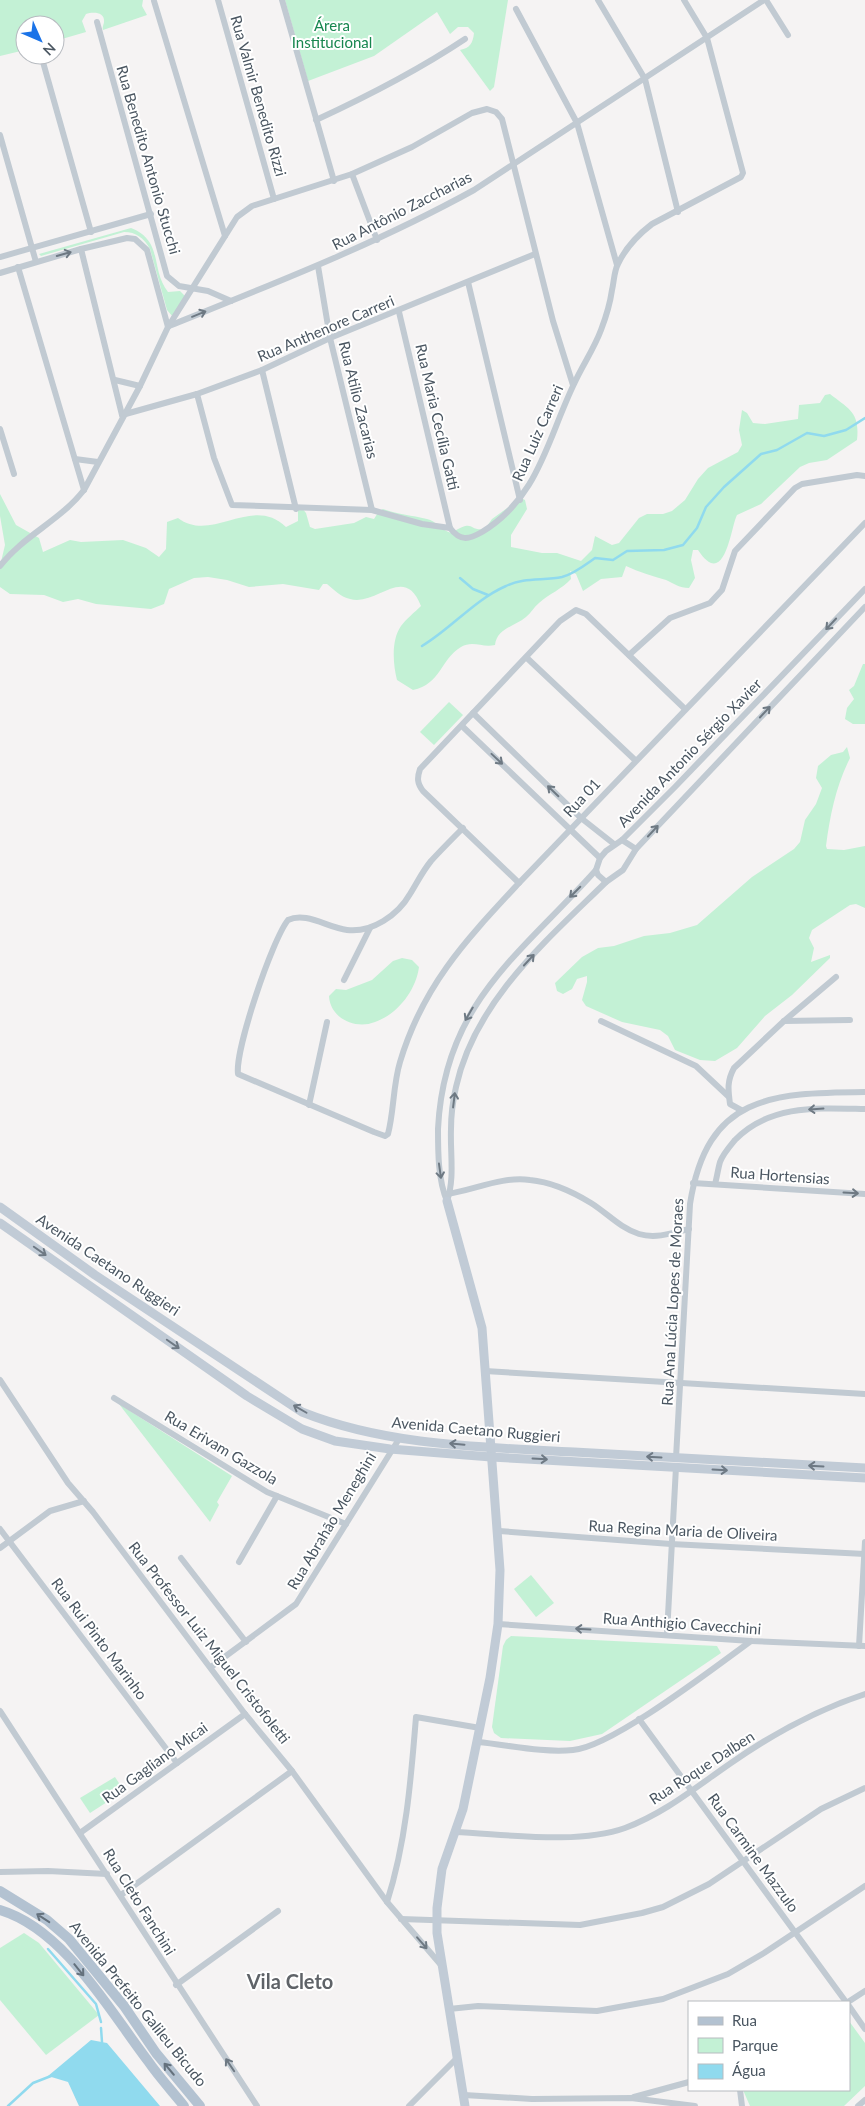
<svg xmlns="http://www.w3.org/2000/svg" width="865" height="2106" viewBox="0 0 865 2106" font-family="Lato,sans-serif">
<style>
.green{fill:#c3f1d5}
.water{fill:#90daee}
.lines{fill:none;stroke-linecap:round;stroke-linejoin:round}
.stream{stroke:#90daee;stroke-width:2.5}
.street{stroke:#c1cad2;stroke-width:6}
.secondary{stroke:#c1cbd6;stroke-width:9}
.primary{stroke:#b3c2d1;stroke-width:10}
.oneway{stroke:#6e7983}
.oneway2{stroke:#6e7984}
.oneway3{stroke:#64717d}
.labels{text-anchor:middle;stroke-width:4;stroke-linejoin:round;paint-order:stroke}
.park-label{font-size:15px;fill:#17864f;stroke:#fff}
.street-label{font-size:15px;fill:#4a5661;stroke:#fff}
.district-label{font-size:20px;font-weight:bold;fill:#5f6368;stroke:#fff}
</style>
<rect width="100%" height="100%" fill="#f5f3f3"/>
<!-- green -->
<g class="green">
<path d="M0 0H143L142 6 147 15 103 30C102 27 104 24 104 22 105 11 92 12 86 14L82 21 86 32 55 41V25H25L23 36 25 50 0 56Z"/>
<path d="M285 0H508L494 87 490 91 460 50C470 48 473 43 474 33L468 27H458L450 34 437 12 374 56 308 81Z"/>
<path d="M131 228C164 241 150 269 168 292L180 291 185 296 173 317 167 310 150 249C144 238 136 232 124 232L41 256 39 254Z"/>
<path d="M830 394C849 409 860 412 857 440L827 460 809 463 800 467 761 504 737 515C731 526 725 591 698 550H693L691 560 695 578 689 588C679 588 675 584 666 580 652 576 639 572 626 566L622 577 601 579 583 591 576 574 570 571 571 579C562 589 549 594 539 603 534 607 531 613 526 617 514 627 497 628 495 645 482 648 473 640 461 647 440 660 441 684 413 690L397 680C393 665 391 640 401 626 406 619 415 612 421 606 404 563 377 607 350 599 341 597 334 590 327 584H323L319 590 283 584 249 587 227 580 208 577 194 578 169 589 164 604 151 609 96 604 78 599 63 602 44 595 10 594 0 587V566L5 545 0 516V494L16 525 39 538 43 552 70 540 81 542 123 540 146 548 159 557 166 549 167 522 178 518C212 544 252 494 286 527L298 521V509L301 507 306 513 310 527 315 529 354 523 366 517 374 519 379 511 383 509C400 515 411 515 427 519 436 521 441 530 451 533 476 518 466 531 485 529L492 519 521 498 525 500 527 509 511 535V547L542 553H557L581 561 592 550 595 536 612 545 619 543 639 518 647 514H663L672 511 685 500 698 479 708 468 738 452 742 445 739 430 742 410 747 413 753 423 765 424 798 419 799 405 820 403 825 395Z"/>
<polygon points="863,664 865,664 865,724 853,724 845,719 847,708 854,699 849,690 854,686"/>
<polygon points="449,702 463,715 434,745 420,732"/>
<path d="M847 747 850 758C836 786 830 815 826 846L827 849 844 850 865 846V908L856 904 850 905 812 930 809 938 814 948 811 962 830 955V958L792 995 765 1016 737 1048 715 1061 700 1060 675 1050 668 1036 660 1030 622 1022 586 1006 582 1000 587 982V976L577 979 572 989 563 994 557 991 555 983 582 957 598 948 614 946 644 936 670 933 697 925 752 877 794 849 800 842 805 820 816 804 822 788 816 778 818 766 831 755 843 752Z"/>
<path d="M402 958 412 960 419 967C416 990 398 1014 375 1022 355 1030 330 1018 329 996L336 989 346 990 372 980 393 961Z"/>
<polygon points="119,1404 232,1476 217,1502 219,1505 210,1522"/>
<polygon points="531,1575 554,1603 536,1617 514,1589"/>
<polygon points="511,1636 717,1646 721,1653 602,1734 570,1741 501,1738 494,1733 492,1727 503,1646 506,1640"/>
<polygon points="115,1777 124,1791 90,1813 80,1798"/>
<polygon points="24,1933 39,1943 99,2015 46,2055 0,2000 0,1948"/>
<polygon points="849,2021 865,2043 865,2086 844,2106 750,2106 743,2090 849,2090"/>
</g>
<!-- water -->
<polygon class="water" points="91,2040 107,2043 160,2106 79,2106 68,2082 48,2076"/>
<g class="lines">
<!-- stream -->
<g class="stream">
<polyline points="460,578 473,589 488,595"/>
<path d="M422 646C452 628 474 600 506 586 524 577 544 581 562 577 574 574 585 565 595 558L613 560 627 551 664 550 683 545 697 528 706 507 724 487 761 454 777 450 807 433 824 436 846 430 865 418"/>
<polyline points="48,1949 96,2004 101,2022"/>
<polyline points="101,2028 102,2042"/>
<polyline points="8,2106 33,2083 51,2076"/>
</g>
<!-- street -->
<g class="street">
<polyline points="218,0 274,199"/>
<polyline points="282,0 334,181"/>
<polyline points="598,0 645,79 678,212"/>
<polyline points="766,0 788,35"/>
<polyline points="154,1 225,236"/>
<polyline points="516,9 577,123 617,265"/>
<polyline points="97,22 167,276 179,286 208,291 231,301"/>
<polyline points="41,55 91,232"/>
<path d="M316 120C368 96 417 71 465 39"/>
<polyline points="0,135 36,262"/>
<polyline points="352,174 377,240"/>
<polyline points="81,249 122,415"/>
<polyline points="0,257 151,214"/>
<polyline points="318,266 330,338 372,510"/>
<polyline points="18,267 84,490"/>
<polyline points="0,273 81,249 127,238 135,239 147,250 168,327"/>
<polyline points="468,282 520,500"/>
<polyline points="399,312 450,528"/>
<path d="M169 326C273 284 376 244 474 190L764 0"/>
<polyline points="262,370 296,509"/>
<polyline points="115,380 140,386"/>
<path d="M197 394 214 458 232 505 372 510 422 524 450 528C460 541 468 540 482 532 539 497 547 440 574 384 582 366 594 349 601 330 606 317 610 304 612 290 614 282 614 271 618 264 625 249 639 234 652 224L741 177 743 173 707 38 684 0"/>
<polyline points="122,415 197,394 262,370 330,338 535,254"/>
<polyline points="0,429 14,474"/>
<polyline points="75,459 98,462"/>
<path d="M0 566C24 535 60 521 84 490L140 386 168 327 237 217 252 206 352 174 412 147 472 113 487 109 496 112 502 119 553 321 573 385"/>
<polyline points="629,655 670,618 710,603 722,590 735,551 795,488 802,484 857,475 865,476"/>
<polyline points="527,658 635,760"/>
<polyline points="473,713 581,818 614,844"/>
<polyline points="462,726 600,858"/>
<path d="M463 828C452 839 441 850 431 861 422 872 417 883 410 894 398 915 372 933 347 930 328 928 306 911 288 920 272 940 235 1050 238 1074L374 1132 385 1136 388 1134C394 1111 393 1085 400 1062 423 985 466 940 519 883L865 523"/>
<polyline points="622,840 636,849"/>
<polyline points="596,870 598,875 606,882"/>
<path d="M519 883 423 791C417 783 417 778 420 769L560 621 576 610 586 614 685 709"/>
<polyline points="344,980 370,928"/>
<polyline points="601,1021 696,1066 728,1096"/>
<polyline points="784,1021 850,1020"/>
<polyline points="309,1105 327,1022"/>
<path d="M741 1110 730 1104C728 1089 727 1081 734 1068L784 1021 836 977"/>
<polyline points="693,1183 865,1194"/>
<path d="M715 1184C717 1177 718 1169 720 1162 723 1154 730 1146 735 1140 770 1104 819 1108 865 1109"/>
<path d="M447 1194C474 1190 502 1176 530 1180 552 1182 573 1192 591 1203 607 1213 620 1228 639 1234 656 1239 673 1233 689 1229"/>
<path d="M447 1201C438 1180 438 1152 438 1129 444 1003 520 955 596 870L600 858 606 851 622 840 675 787 865 589"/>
<path d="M447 1201C455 1178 450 1153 451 1129 451 1116 453 1100 456 1087 475 1001 546 941 606 882L623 870 636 849 865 607"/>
<polyline points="485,1371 865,1394"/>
<polyline points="0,1380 68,1483 93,1512 245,1714 292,1771 387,1902 441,1965"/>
<polyline points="114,1398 267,1492 346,1524"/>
<path d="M676 1458 690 1204C707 1095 771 1093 865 1092"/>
<polyline points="0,1529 177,1763"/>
<polyline points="499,1531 671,1544 865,1554"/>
<polyline points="0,1548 50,1511 84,1501"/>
<polyline points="181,1558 246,1642"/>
<polyline points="239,1562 277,1496"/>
<polyline points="498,1624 751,1641 865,1646"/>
<polyline points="667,1634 676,1467"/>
<polyline points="859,1646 865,1542"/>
<polyline points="211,1667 296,1604 399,1439"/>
<polyline points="0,1711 257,2106"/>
<polyline points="639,1719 846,2002"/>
<path d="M478 1742C509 1745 542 1753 573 1750 612 1747 715 1667 751 1641"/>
<path d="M455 1832C505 1834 578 1845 625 1828 665 1813 696 1787 731 1763 771 1735 819 1709 865 1694"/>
<polyline points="80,1833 245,1714"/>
<polyline points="0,1872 48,1871 107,1874"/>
<polyline points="121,1895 292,1771"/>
<path d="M387 1902C406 1843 411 1779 416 1717L480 1728"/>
<polyline points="401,1919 580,1925 642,1913 663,1907 709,1884 821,1809 865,1788"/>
<polyline points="176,1985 278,1911"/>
<polyline points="848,2002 865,1991"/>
<polyline points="849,2006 865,2029"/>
<polyline points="449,2009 478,2006 597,2011 663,1999 728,1974 764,1953 865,1886"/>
<polyline points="740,2090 742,2106"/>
<polyline points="464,2095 532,2099 631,2098 695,2106"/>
<polyline points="634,2097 689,2082"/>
<polyline points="409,2106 456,2059"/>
<polyline points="858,2106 865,2100"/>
</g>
<!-- secondary -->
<g class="secondary">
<polyline points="447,1201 482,1328 500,1570 498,1624 490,1678 463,1809 442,1869 437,1908 437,1933 465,2106"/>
<path d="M0 1207 95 1275 302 1412C387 1446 482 1447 574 1452 671 1458 768 1463 865 1468"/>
<polyline points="0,1223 247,1396 302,1429 335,1441 390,1449 491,1457 865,1478"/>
</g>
<!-- primary -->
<g class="primary">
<polyline points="0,1891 47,1920 69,1939 124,2006 156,2053 200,2106"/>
<path d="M0 1910C64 1929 109 2010 148 2061 159 2077 172 2091 184 2106"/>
</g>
</g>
<!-- one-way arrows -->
<defs><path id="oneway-shaft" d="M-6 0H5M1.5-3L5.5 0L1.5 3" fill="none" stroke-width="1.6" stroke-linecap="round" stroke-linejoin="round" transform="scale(1.25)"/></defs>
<g class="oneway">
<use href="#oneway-shaft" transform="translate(64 254) rotate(-16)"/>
<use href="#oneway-shaft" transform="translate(199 314) rotate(-22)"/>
<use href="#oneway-shaft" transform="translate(831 624) rotate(133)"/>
<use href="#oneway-shaft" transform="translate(765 712) rotate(-47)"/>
<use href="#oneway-shaft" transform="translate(497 759) rotate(43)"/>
<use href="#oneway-shaft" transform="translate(553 791) rotate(-136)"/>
<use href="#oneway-shaft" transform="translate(653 831) rotate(-47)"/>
<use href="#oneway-shaft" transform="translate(575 892) rotate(135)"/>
<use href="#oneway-shaft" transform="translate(529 960) rotate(-47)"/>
<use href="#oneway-shaft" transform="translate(469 1014) rotate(120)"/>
<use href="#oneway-shaft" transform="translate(454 1100) rotate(-83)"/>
<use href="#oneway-shaft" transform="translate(816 1109) rotate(176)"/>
<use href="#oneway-shaft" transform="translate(440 1171) rotate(82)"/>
<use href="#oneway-shaft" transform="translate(851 1193) rotate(3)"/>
<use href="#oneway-shaft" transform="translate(583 1629) rotate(-177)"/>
<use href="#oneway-shaft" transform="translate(422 1943) rotate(49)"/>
<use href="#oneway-shaft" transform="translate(230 2065) rotate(-124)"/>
</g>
<g class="oneway2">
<use href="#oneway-shaft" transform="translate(40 1251) rotate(35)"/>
<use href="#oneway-shaft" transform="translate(173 1344) rotate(35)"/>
<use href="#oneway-shaft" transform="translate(300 1409) rotate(-150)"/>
<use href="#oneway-shaft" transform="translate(457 1444) rotate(-175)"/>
<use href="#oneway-shaft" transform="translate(654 1457) rotate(-177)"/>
<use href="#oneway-shaft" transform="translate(540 1459) rotate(3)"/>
<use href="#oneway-shaft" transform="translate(816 1466) rotate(-177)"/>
<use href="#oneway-shaft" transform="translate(720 1470) rotate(3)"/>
</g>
<g class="oneway3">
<use href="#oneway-shaft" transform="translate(43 1918) rotate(-147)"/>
<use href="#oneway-shaft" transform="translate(79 1970) rotate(51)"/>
<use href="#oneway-shaft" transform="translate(169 2069) rotate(-130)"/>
</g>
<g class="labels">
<!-- park labels -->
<g class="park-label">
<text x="332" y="31">Árera<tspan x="332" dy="17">Institucional</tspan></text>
</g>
<!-- street labels -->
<g class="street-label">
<text transform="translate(258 96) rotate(74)" y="5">Rua Valmir Benedito Rizzi</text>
<text transform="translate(148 160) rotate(74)" y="5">Rua Benedito Antonio Stucchi</text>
<text transform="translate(402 211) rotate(-27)" y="5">Rua Antônio Zaccharias</text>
<text transform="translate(326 329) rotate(-23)" y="5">Rua Anthenore Carreri</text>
<text transform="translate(358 400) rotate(76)" y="5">Rua Atilio Zacarias</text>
<text transform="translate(437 417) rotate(77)" y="5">Rua Maria Cecília Gatti</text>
<text transform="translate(538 433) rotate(-66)" y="5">Rua Luiz Carreri</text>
<text transform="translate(690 753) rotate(-46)" y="5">Avenida Antonio Sérgio Xavier</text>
<text transform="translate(582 798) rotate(-47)" y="5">Rua 01</text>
<text transform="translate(780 1176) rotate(4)" y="5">Rua Hortensias</text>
<text transform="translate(108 1265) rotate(34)" y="5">Avenida Caetano Ruggieri</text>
<text transform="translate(673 1302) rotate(-87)" y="5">Rua Ana Lúcia Lopes de Moraes</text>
<text transform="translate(476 1430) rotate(5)" y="5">Avenida Caetano Ruggieri</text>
<text transform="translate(221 1448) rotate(31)" y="5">Rua Erivam Gazzola</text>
<text transform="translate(332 1521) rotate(-59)" y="5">Rua Abrahão Meneghini</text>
<text transform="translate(683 1531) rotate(3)" y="5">Rua Regina Maria de Oliveira</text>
<text transform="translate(682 1624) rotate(4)" y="5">Rua Anthigio Cavecchini</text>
<text transform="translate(99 1639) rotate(53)" y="5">Rua Rui Pinto Marinho</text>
<text transform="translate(209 1643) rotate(52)" y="5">Rua Professor Luiz Miguel Cristofoletti</text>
<text transform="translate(155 1763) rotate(-36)" y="5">Rua Gagliano Micai</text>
<text transform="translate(702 1768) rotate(-33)" y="5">Rua Roque Dalben</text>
<text transform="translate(753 1853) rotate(54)" y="5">Rua Carmine Mazzulo</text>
<text transform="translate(139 1902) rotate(58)" y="5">Rua Cleto Fanchini</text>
<text transform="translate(138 2004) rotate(51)" y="5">Avenida Prefeito Galileu Bicudo</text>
</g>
<!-- district labels -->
<g class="district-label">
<text x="290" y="1989">Vila Cleto</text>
</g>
</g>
<!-- legend -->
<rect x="688" y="2001" width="162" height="90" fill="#ffffff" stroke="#b7bbc0"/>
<rect x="698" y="2017" width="25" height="8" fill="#b3c2d1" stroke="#b7bbc0"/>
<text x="732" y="2026" font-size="15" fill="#4a5661">Rua</text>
<rect x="698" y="2038" width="25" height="15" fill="#c3f1d5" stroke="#b7bbc0"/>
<text x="732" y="2051" font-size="15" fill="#4a5661">Parque</text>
<rect x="698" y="2064" width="25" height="15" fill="#90daee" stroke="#b7bbc0"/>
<text x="732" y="2076" font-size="15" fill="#4a5661">Água</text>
<!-- north arrow -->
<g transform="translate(40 40) rotate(135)"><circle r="24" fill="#ffffff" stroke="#b7bbc0"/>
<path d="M0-4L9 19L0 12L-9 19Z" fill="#1a73e8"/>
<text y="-8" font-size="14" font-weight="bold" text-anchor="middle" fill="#4a5661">N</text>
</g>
</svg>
